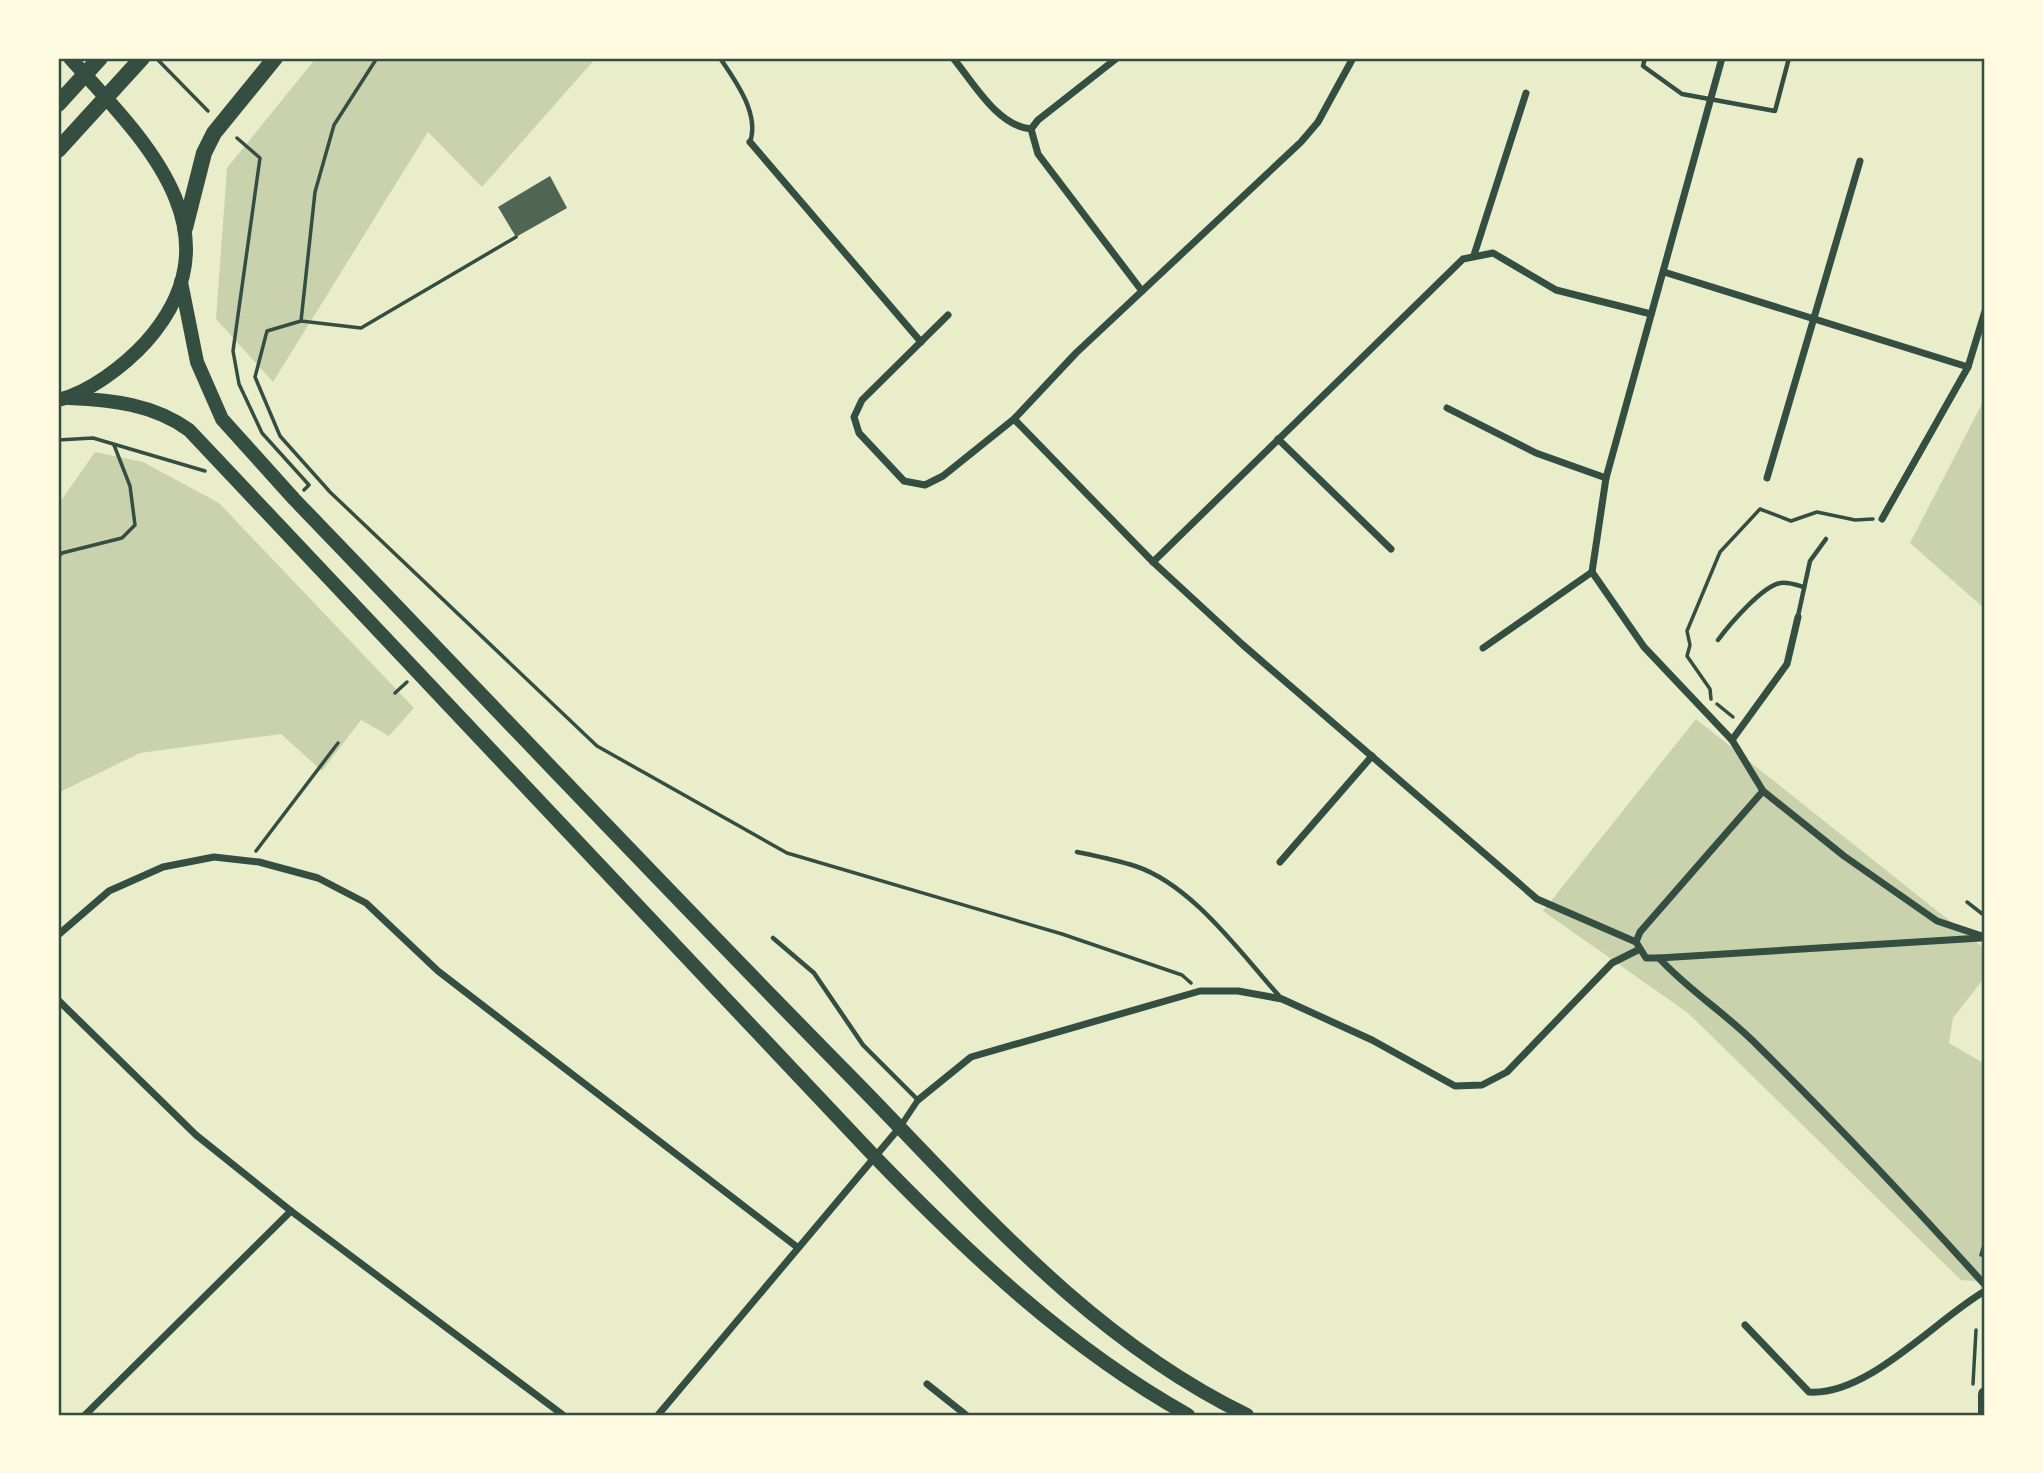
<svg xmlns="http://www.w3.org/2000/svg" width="2043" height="1473" viewBox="0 0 2043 1473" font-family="'DejaVu Sans',sans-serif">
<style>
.green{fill:#cad2ad}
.building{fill:#4f6655}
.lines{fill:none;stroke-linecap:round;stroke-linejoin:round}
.path{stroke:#344e41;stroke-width:3.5}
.service{stroke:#344e41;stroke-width:4.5}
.pedestrian{stroke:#344e41;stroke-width:6}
.minor{stroke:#344e41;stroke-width:7}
.secondary{stroke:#344e41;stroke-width:14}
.primary{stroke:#344e41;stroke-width:14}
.trunk{stroke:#344e41;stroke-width:16}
.neatline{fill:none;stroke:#344e41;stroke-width:2.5}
</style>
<rect width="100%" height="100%" fill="#e9edc9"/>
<!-- green -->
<g class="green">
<polygon points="316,58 596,58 482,187 428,132 273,382 216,319 227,168"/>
<polygon points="1985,398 1985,609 1910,543"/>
<polygon points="95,452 143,462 219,503 414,708 389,736 361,720 322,771 281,734 140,753 58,793 58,505"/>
<polygon points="1696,719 1985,949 1985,977 1953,1018 1949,1043 1985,1064 1985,1282 1961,1280 1688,1013 1543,911"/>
</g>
<!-- building -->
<polygon class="building" points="550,176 567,208 516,237 498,207"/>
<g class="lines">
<!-- path -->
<g class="path">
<polyline points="377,58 334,125 315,192 301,321 267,331 255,377 280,436 330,492 597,746 787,853 1062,934 1182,975 1191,983"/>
<polyline points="157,59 208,111"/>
<polyline points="237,138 260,158 233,351 239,384 262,433 309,485 304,490"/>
<polyline points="301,321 361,328 516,237"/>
<polyline points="58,440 93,438 205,471"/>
<polyline points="58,558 62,553 122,538 135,525 130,486 114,445"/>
<polyline points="395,693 407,682"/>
<polyline points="1711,699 1710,689 1687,656 1690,645 1687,631 1720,552 1760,509 1791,521 1817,512 1855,520 1873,519"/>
<polyline points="1717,704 1733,717"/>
<polyline points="256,851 338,743"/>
<polyline points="1967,902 1985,916"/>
<polyline points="1981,1255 1985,1242"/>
<polyline points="1973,1384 1976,1330"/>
</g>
<!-- service -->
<g class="service">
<path d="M720 58C735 80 760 114 750 142"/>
<polyline points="1645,58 1643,66 1682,94 1775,111 1789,58"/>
<polyline points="1798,616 1810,561 1826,539"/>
<path d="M1718 640C1729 625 1763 585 1781 583 1788 582 1797 585 1804 587"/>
<path d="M1077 852C1096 856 1116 860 1135 866 1193 885 1241 954 1281 998"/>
<polyline points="773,938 814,973 863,1045 918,1100"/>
</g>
<!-- pedestrian -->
<polyline class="pedestrian" points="900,1127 918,1100"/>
<!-- minor -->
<g class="minor">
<path d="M953 58C973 82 997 126 1031 129L1038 154 1142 291"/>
<polyline points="1722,58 1606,478 1592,572 1644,647 1732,740 1763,791 1844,856 1937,921 1985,937"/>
<polyline points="1031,129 1038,120 1117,58"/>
<polyline points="750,142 921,342"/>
<polyline points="1474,255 1526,93"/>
<polyline points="1664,272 1968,367"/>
<polyline points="948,315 862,400 854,417 859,433 904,481 925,485 943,476 1014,419 1076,353 1301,142 1318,122 1353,58"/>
<polyline points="1447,408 1536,453 1606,478"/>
<path d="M1014 419 1153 562 1243 645 1537 899 1636 942 1646 958H1659C1689 991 1727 1014 1758 1046 1836 1123 1911 1203 1985 1285"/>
<polyline points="1278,439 1391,549"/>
<polyline points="1767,478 1860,161"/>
<polyline points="1882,519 1968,367 1985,311"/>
<polyline points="1153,562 1463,259 1493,253 1556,290 1651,314"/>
<polyline points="1483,648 1592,572"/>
<polyline points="1732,740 1787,664 1798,617"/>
<polyline points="1280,862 1372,756"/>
<polyline points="58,935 109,891 163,867 214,857 259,862 318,878 366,903 438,971 797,1247"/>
<polyline points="1636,942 1640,932 1763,791"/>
<polyline points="1659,958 1981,938"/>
<polyline points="58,1000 196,1135 291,1211 563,1415"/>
<polyline points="918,1100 971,1057 1200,991 1238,991 1282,999 1372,1040 1455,1086 1482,1085 1507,1072 1612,963 1638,950"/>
<path d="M1745 1325 1809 1392C1868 1396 1935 1320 1985 1291"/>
<polyline points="927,1384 966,1415"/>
<polyline points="85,1415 291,1211"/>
<polyline points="658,1415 900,1127"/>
</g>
<!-- secondary -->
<polyline class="secondary" points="1985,1415 1985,1394"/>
<!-- primary -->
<g class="primary">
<path d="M181 282 197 362 222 419 294 499C479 691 662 885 849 1075 972 1200 1086 1337 1247 1415"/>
<path d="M69 398C112 400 153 404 189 430L874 1156C969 1254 1068 1348 1188 1415"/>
<path d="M58 400C89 393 125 365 146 342 243 233 143 139 70 58"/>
</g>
<!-- trunk -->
<g class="trunk">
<polyline points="58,104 100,58"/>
<polyline points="58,150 142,58"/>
<polyline points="185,228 204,153 214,133 275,58"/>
</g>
</g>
<!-- border -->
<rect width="2043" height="1473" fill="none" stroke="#fefae0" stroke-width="119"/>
<rect x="60" y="60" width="1923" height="1354" class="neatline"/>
</svg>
